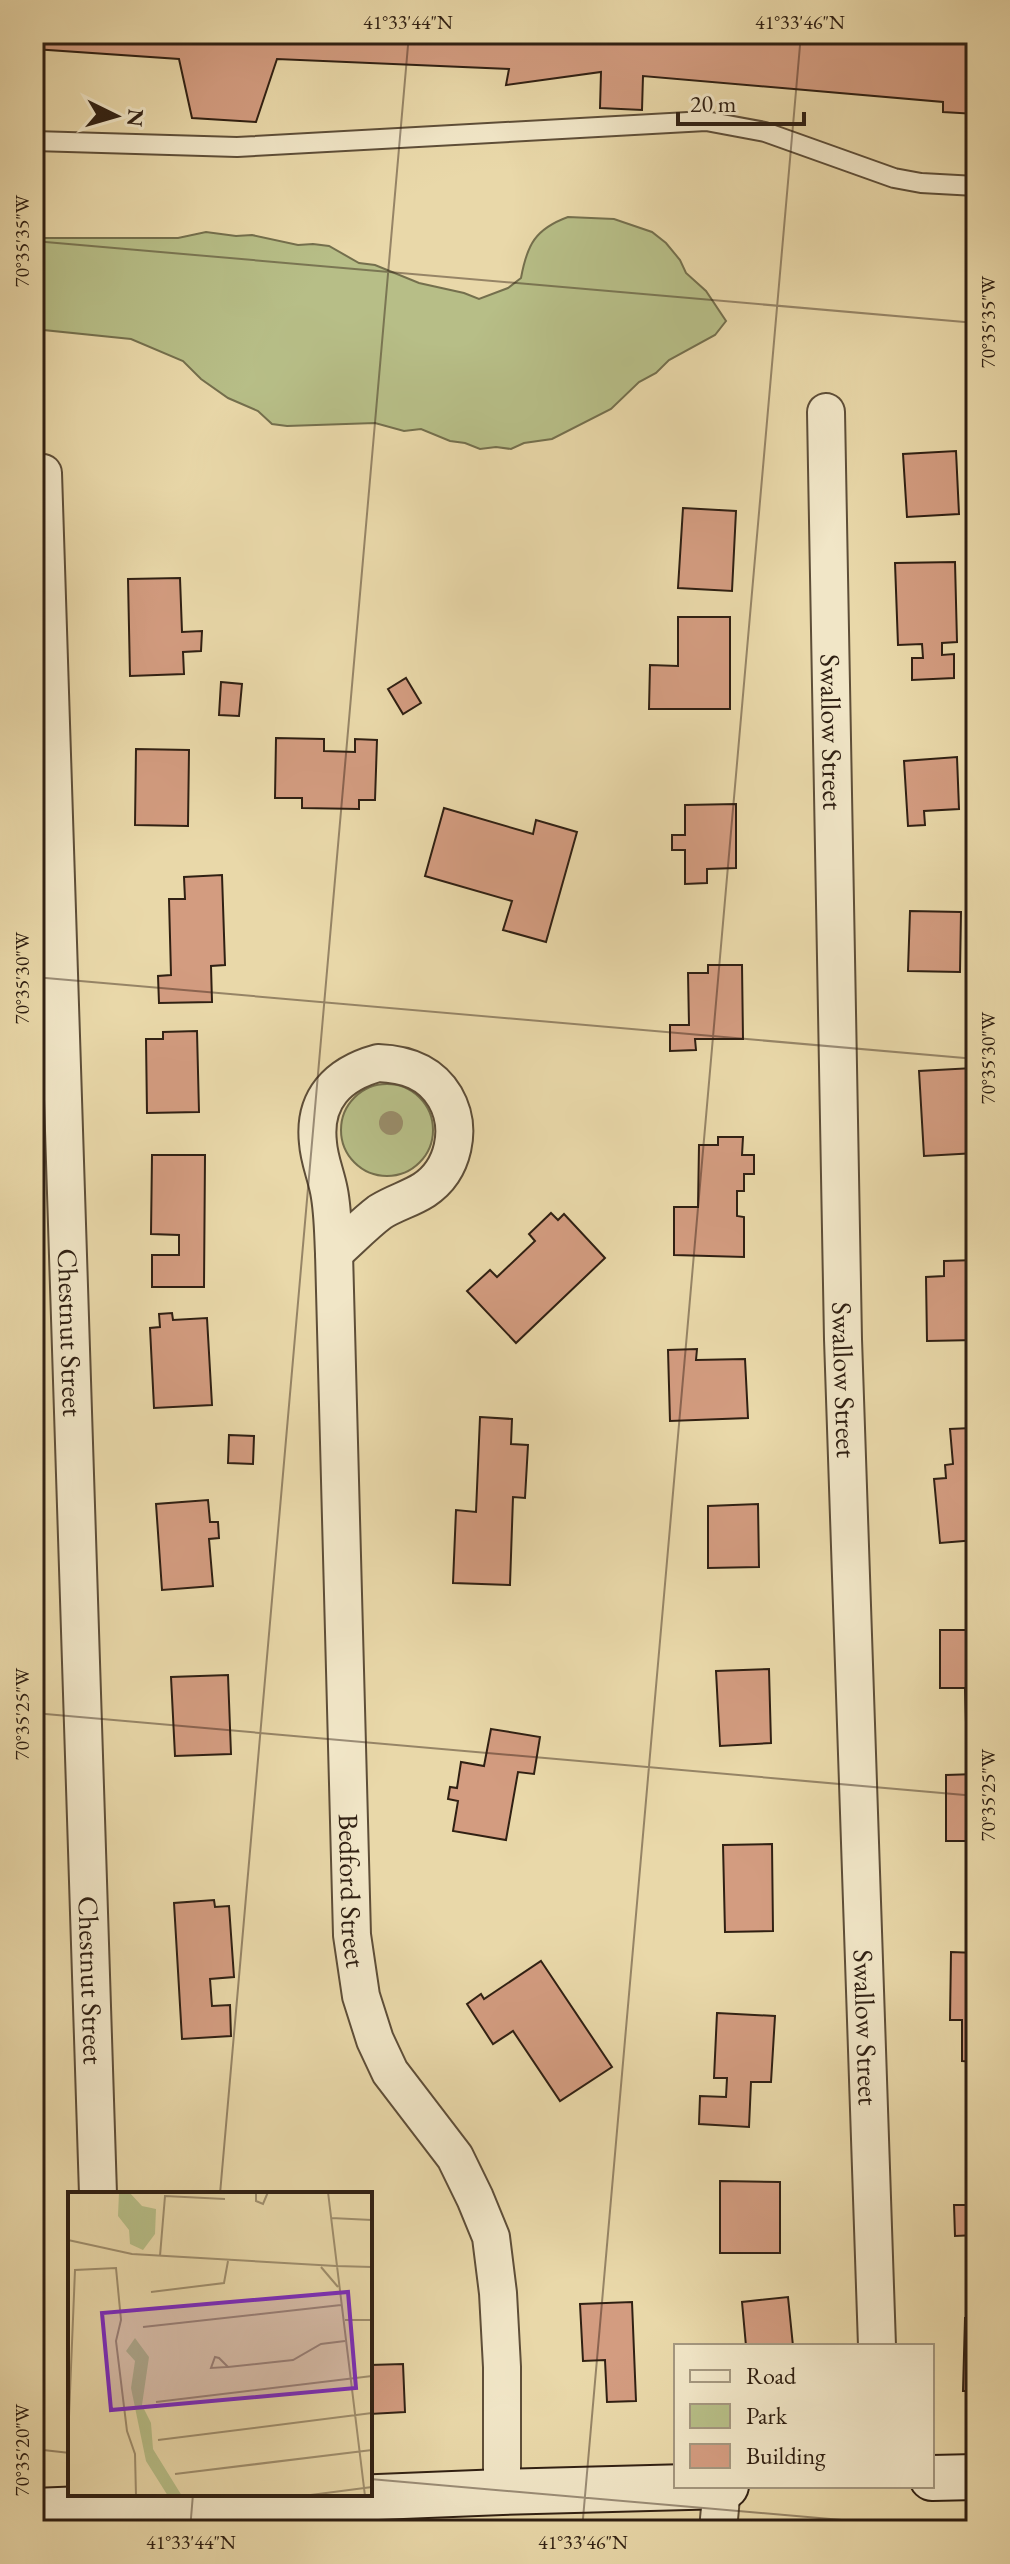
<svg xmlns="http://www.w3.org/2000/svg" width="1010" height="2564" viewBox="0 0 1010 2564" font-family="'EB Garamond',serif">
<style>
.green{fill:#b7be87;stroke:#746f4d;stroke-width:2}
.building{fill:#d39c80;stroke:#302013;stroke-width:2}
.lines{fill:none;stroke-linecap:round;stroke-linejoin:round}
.service-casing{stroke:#5e4e38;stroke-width:22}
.minor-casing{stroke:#5e4e38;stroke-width:40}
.secondary-casing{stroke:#302013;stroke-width:48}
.service{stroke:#f1e6c7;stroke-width:18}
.minor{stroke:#f1e6c7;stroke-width:36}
.secondary{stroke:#f1e6c7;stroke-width:44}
.tree{fill:#998d6a}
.ticks{fill:none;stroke:#302013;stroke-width:2;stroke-opacity:0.45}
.labels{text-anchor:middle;stroke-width:6;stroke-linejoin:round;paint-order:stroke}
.street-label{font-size:28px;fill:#302013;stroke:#f1e6c7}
.inset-road{fill:none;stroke:#9f8e6d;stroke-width:2}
.view{fill:#7b2cbf;fill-opacity:0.15;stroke:#7b2cbf;stroke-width:4}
.inset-edge{fill:none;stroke:#302013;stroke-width:4}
.neatline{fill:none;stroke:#302013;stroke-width:3}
.ticks-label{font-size:20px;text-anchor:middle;fill:#302013}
</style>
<rect width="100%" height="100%" fill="#e9d8a9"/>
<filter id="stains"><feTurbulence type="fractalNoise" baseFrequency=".0025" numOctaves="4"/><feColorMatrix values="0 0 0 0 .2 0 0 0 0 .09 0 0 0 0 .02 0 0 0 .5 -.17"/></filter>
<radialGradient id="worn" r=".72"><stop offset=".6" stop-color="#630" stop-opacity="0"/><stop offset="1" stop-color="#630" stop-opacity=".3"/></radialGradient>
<!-- green -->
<g class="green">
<path d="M568 217 614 219 652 232 666 243 680 260 686 273 706 291 726 321 715 335 669 360 656 373 639 382 611 409 552 439 524 443 511 449 496 447 480 449 465 443 450 441 421 429 404 431 375 423 287 426 272 424 258 411 228 398 201 379 183 361 131 339 34 329V238H178L206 232 236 236 252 235 298 245 313 244 329 246 359 263 375 265 419 283 464 293 479 299 508 288 521 278C527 245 535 229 568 217Z"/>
<circle cx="387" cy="1130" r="46"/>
</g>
<!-- building -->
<g class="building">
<polygon points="34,34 976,34 976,114 943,112 943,102 643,76 642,110 600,108 601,72 506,85 509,69 277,59 256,122 192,118 179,59 34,49"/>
<polygon points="956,451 959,514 907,517 903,454"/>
<polygon points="683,508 736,511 732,591 678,588"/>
<polygon points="955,562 957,642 942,643 942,655 954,654 954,678 912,680 912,658 923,658 922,644 898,645 895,563"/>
<polygon points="180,578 182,632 202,631 201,651 183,652 184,674 130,676 128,579"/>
<polygon points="678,617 730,617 730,709 649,709 650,665 678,666"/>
<polygon points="406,678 421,703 403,714 388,689"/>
<polygon points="221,682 242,684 239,716 219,715"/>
<polygon points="276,738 324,739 324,751 355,752 355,739 377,740 375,800 359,800 359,809 302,808 302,798 275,798"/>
<polygon points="136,749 189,750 188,826 135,825"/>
<polygon points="957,757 959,809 924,811 925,825 908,826 904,761"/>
<polygon points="736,804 736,868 707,869 707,883 685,884 685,850 672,850 672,835 685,835 685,805"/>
<polygon points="444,808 533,834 536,820 577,832 546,942 503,930 512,901 425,876"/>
<polygon points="222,875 225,965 211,966 212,1002 159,1003 158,976 171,975 169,899 185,899 184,877"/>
<polygon points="910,911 961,912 960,972 908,971"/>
<polygon points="708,965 742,965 743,1039 695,1039 696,1050 670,1051 670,1025 689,1025 688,973 708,973"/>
<polygon points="197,1031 199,1112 147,1113 146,1039 163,1039 163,1032"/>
<polygon points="973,1068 976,1153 924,1156 919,1071"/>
<polygon points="718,1137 743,1137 742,1155 754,1155 754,1174 744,1174 744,1191 737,1191 737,1216 744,1217 744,1257 674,1255 674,1207 698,1207 699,1145 718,1145"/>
<polygon points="152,1155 205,1155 204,1287 152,1287 152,1255 179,1255 179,1235 151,1234"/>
<polygon points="551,1213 558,1220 564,1214 605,1258 516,1343 467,1291 490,1270 497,1277 535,1241 529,1234"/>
<polygon points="976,1260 976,1340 927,1341 926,1277 944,1276 944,1261"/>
<polygon points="172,1313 173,1320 207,1318 212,1405 154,1408 150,1328 160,1327 159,1314"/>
<polygon points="697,1349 696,1360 745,1359 748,1418 670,1421 668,1350"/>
<polygon points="972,1368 976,1368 976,1388 973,1388"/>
<polygon points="480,1417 512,1419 511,1444 528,1445 525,1498 513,1497 510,1585 453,1583 456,1510 476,1512"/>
<polygon points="971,1428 972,1441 976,1440 976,1540 940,1543 934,1479 946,1478 945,1465 953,1464 950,1429"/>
<polygon points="229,1435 254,1436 253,1464 228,1463"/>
<polygon points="208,1500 210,1522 218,1522 219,1538 209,1539 213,1586 162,1590 156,1504"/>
<polygon points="758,1504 759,1567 708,1568 708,1506"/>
<polygon points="940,1630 976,1630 976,1722 966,1722 965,1688 940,1688"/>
<polygon points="769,1669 771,1743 720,1746 716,1671"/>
<polygon points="228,1675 231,1754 175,1756 171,1677"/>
<polygon points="491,1729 540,1737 534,1774 518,1772 506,1840 453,1831 458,1801 448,1799 450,1787 457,1788 461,1762 484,1766"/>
<polygon points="976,1774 976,1856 968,1856 967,1841 946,1841 946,1775"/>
<polygon points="772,1844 773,1931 725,1932 723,1845"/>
<polygon points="214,1900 215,1907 229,1906 234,1977 210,1979 212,2006 230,2005 231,2036 182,2039 174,1903"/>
<polygon points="951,1952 976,1953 976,2062 962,2061 962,2020 950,2020"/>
<polygon points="541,1961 612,2067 560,2101 513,2031 493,2044 467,2004 481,1994 484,1999"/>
<polygon points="717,2013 775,2016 771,2082 751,2082 749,2127 699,2124 700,2096 726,2097 727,2078 714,2078"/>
<polygon points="720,2181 780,2182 780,2253 720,2253"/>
<polygon points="954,2205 976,2205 976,2235 955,2236"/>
<polygon points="788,2297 793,2346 744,2346 746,2346 742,2302"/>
<polygon points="632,2302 636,2401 607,2402 605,2360 583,2361 580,2304"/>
<polygon points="965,2318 976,2319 976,2391 963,2391"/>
<polygon points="403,2364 405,2412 370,2414 370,2365"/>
</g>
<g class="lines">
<defs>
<polyline id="service" points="34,141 237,147 706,121 765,132 894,178 921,183 976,186"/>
<g id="minor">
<path id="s1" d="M826 412 843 1339 877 2346"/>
<path id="s2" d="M43 473 98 2194"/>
<path d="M378 1063C406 1064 430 1072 445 1097 463 1128 454 1170 424 1190 410 1199 394 1203 380 1212 364 1224 349 1240 334 1253 333 1233 333 1211 329 1191 326 1175 319 1159 318 1143 313 1099 338 1074 378 1063Z"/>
<path id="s3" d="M334 1253 352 1935 361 1996 375 2040 390 2072 455 2157 475 2198 491 2237 498 2293 502 2367V2492"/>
<polyline points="718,2530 722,2486"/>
</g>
<g id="secondary">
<polyline points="932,2478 976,2477"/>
<polyline points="34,2511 502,2492 726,2486"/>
</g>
</defs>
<!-- service casing -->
<use href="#service" class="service-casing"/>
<!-- minor casing -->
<use href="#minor" class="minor-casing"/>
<!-- secondary casing -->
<use href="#secondary" class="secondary-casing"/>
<!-- service -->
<use href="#service" class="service"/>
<!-- minor -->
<use href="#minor" class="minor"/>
<!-- secondary -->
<use href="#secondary" class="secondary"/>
</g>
<!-- trees -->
<circle class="tree" cx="391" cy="1123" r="12"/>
<!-- ticks -->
<path class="ticks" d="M34 241 976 323M34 977 976 1059M34 1713 976 1796M220 2194 409 34M34 2449 70 2453M370 2479 956 2530M190 2530 193 2494M582 2530 801 34M975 2530 976 2514"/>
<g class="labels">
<!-- street labels -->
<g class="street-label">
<text dy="10" stroke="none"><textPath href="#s1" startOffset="320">Swallow Street</textPath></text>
<text dy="10" stroke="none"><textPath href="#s2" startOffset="860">Chestnut Street</textPath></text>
<text dy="10" stroke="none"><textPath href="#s1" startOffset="968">Swallow Street</textPath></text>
<text dy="10" stroke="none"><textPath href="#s3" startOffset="638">Bedford Street</textPath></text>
<text dy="10" stroke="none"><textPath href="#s2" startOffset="1508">Chestnut Street</textPath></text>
<text dy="10" stroke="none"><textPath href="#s1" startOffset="1616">Swallow Street</textPath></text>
</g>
</g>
<!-- overview -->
<g transform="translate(68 2192)">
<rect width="304" height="304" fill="#e9d8a9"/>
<path d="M51 0H61L74 14 88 17 87 42 75 58 62 52 61 38 50 24ZM67 146 81 165 74 213 83 231 85 257 114 304H100L78 269 63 196 67 169 58 159Z" fill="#b7be87"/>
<path class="inset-road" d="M188 0V9L195 12 200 0M260 0 297 304M263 26 304 28M0 48 64 62 268 74M92 64 97 4 157 7M268 74 304 75M253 75 270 95M83 100 156 91 160 69M277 128H304M75 135 273 113M147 165 151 166 160 175 143 176ZM160 175 225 168 253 152 277 149M88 210 304 184M90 248 304 221M0 249 7 78 48 76 53 128 48 149 59 239 67 262 68 304M107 282 304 258M235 304 304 295"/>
<path class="view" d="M280 100 288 196 43 218 34 121Z"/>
<rect width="304" height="304" class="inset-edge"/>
</g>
<!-- margin -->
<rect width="1010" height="2564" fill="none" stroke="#e9d8a9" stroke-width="88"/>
<!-- legend -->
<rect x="674" y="2344" width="260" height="144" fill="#f1e6c7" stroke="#a4977f" stroke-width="2"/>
<rect x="690" y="2370" width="40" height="12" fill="#f1e6c7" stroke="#a4977f" stroke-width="2"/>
<text x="746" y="2384" font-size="24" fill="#302013">Road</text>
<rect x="690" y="2404" width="40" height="24" fill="#b7be87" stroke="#a4977f" stroke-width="2"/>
<text x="746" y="2424" font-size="24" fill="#302013">Park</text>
<rect x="690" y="2444" width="40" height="24" fill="#d39c80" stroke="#a4977f" stroke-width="2"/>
<text x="746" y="2464" font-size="24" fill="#302013">Building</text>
<!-- north arrow -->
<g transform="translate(116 116) rotate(95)" stroke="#f1e6c7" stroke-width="6" paint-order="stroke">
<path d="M0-6L14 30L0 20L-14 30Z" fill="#302013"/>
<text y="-12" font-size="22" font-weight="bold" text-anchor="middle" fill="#302013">N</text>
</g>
<!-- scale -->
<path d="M678 112v12h126v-12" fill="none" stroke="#302013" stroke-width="4"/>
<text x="690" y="112" font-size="24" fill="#302013" stroke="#f1e6c7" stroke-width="6" paint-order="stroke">20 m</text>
<rect x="44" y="44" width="922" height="2476" class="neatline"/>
<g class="ticks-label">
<text x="408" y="29">41°33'44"N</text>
<text x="800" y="29">41°33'46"N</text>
<text transform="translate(22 241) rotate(-90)" y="7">70°35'35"W</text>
<text transform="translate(988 322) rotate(-90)" y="7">70°35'35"W</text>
<text transform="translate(22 978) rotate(-90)" y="7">70°35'30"W</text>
<text transform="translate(988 1058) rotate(-90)" y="7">70°35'30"W</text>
<text transform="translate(22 1714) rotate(-90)" y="7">70°35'25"W</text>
<text transform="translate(988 1795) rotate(-90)" y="7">70°35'25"W</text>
<text transform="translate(22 2450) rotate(-90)" y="7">70°35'20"W</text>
<text x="191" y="2549">41°33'44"N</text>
<text x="583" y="2549">41°33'46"N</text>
</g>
<rect width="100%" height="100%" filter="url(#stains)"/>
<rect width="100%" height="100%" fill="url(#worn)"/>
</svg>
